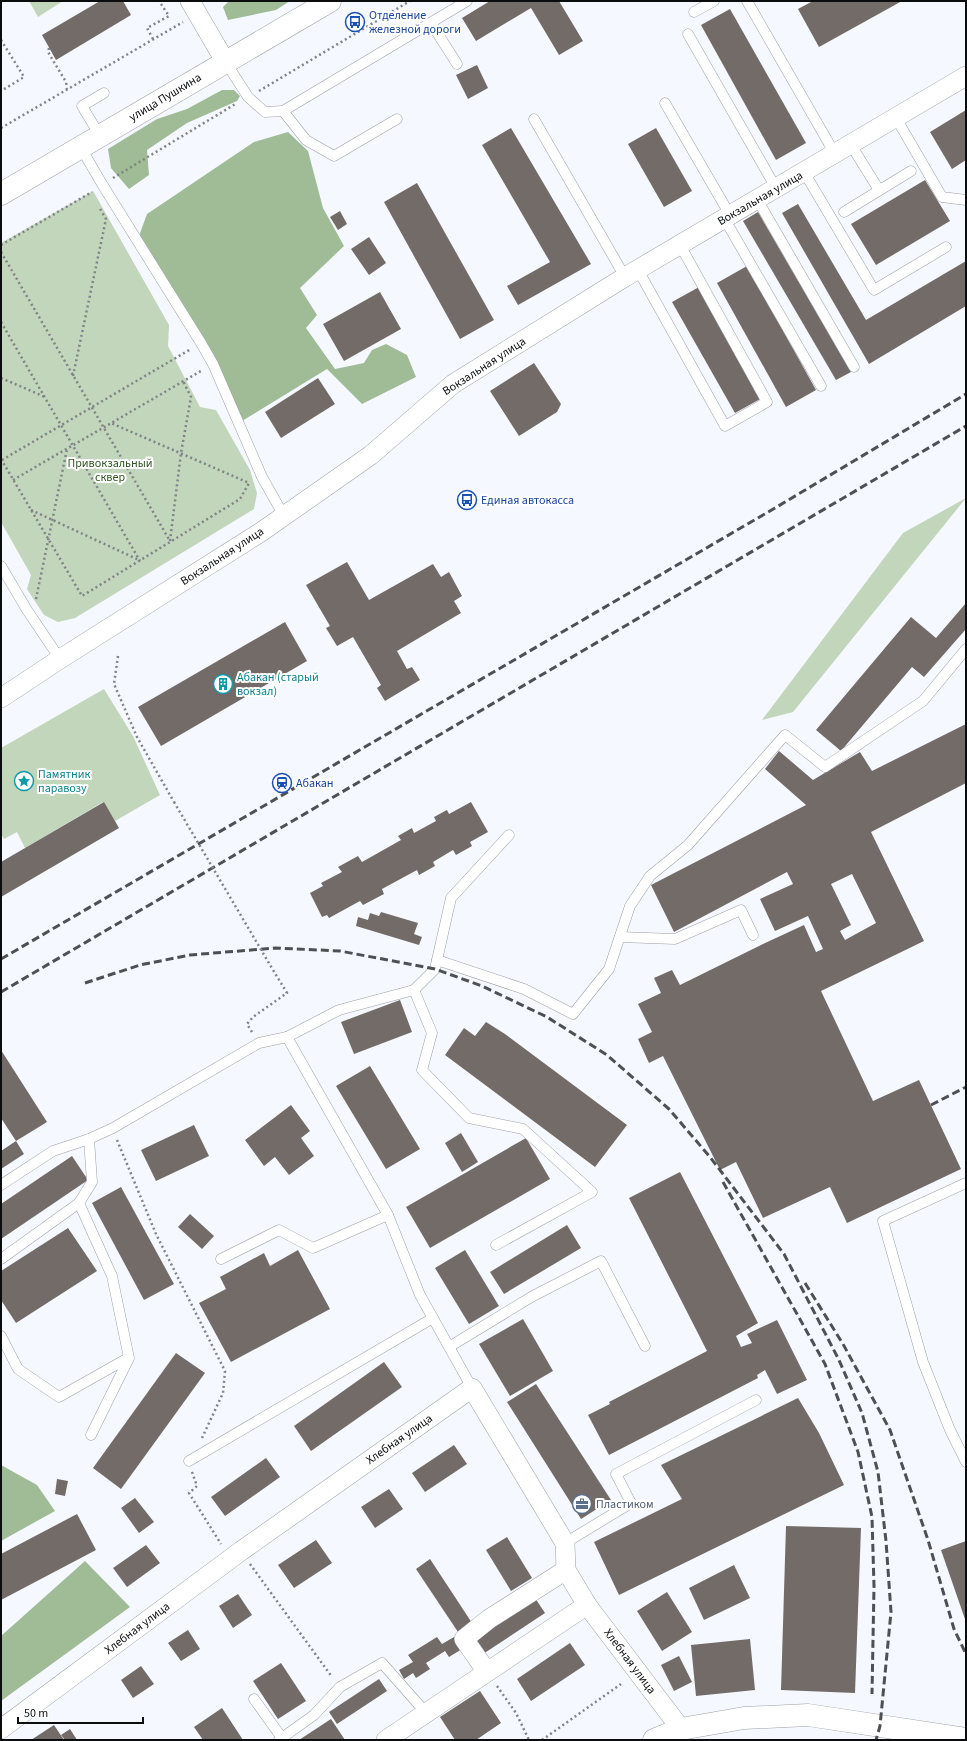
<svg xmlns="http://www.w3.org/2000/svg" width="967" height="1741" viewBox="0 0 967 1741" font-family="'Source Sans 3',sans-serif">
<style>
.green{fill:#c1d6ba}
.forest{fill:#9fbc97}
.building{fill:#726b68;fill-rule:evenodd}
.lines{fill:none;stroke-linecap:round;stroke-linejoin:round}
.lane-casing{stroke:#9da0a6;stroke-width:11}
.street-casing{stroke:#9da0a6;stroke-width:20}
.secondary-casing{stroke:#9da0a6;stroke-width:23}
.primary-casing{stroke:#9da0a6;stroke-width:23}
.path{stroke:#818387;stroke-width:2.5;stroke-dasharray:2 3;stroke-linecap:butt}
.lane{stroke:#fff;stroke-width:10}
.street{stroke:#fff;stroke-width:19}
.secondary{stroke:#fff;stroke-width:22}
.primary{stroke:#fff;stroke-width:22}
.rail{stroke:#4e5053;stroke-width:3;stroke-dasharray:8 4;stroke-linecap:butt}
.path-bridge{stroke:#818387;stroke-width:2.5;stroke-dasharray:2 3;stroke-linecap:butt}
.labels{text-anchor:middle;stroke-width:4;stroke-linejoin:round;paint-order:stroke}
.transit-label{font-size:12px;fill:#164399;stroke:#fff;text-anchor:start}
.street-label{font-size:12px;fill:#0b0c0e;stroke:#fff}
.park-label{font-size:12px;fill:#2f5622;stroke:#fff}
.culture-label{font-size:12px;fill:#0d838f;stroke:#fff;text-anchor:start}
.service-label{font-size:12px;fill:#4e5e75;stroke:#fff;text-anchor:start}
</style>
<rect width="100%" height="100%" fill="#f5f8ff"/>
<!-- green -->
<g class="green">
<polygon points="29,1 63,1 38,17"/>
<polygon points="93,191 169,325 168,346 200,407 216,410 250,470 257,493 254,509 75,618 58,622 44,615 27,589 31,575 1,522 1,243"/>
<polygon points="966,498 793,712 762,720 903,533"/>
<polygon points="104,689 133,736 160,795 115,821 103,802 25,848 17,832 4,839 1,834 1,748"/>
</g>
<!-- forest -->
<g class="forest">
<polygon points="229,1 290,1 276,10 228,20 223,7"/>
<polygon points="222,90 234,90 240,96 237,101 187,123 147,150 149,175 129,189 111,168 108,149 157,119 187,109"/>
<polygon points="288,132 308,151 323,208 344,246 300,288 317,315 306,328 335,369 364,363 372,350 386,344 407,355 416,377 362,404 327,369 242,421 139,236 147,214 254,142"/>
<polygon points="1,1465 37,1485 55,1511 1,1541"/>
<polygon points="85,1561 130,1607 1,1701 1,1636"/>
</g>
<!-- building -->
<g class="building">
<polygon points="100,1 123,1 131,15 56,60 42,35"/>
<polygon points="490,1 559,1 583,41 559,55 531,8 476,41 462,18"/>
<polygon points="813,1 902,1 819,47 798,9"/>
<polygon points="730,9 806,143 776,160 701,25"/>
<polygon points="477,65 488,88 468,99 456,75"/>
<polygon points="966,110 966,160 952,169 930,132"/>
<polygon points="511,128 591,264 518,305 507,286 550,262 482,145"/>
<polygon points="656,128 692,191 664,207 628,144"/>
<polygon points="925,180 950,221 876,265 851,224"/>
<polygon points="417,183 494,320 460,339 384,202"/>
<polygon points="798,204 866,320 966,261 966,306 869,364 782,213"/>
<polygon points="340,211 347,224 338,230 330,217"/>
<polygon points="758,212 851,372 836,380 743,221"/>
<polygon points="369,237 386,263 369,275 351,249"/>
<polygon points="747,266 816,390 786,407 717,283"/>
<polygon points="699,287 762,398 735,413 672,302"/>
<polygon points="380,292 401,329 344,361 323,324"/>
<polygon points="534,363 561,404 557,412 519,436 490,391"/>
<polygon points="318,378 335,404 281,438 265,412"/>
<polygon points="347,562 369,600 433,564 441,577 449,572 462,596 454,601 461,613 397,651 407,669 412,667 420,680 385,701 377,688 381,685 353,637 337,646 326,628 330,626 306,585"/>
<polygon points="966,603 966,629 924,677 912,667 841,751 816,730 911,617 936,638"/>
<polygon points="285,622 307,661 161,746 138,707"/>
<path d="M966 724V783L871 832 924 941 821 991 873 1101 919 1080 961 1169 847 1223 830 1187 763 1218 736 1162 720 1170 663 1056 649 1063 638 1039 652 1032 638 1004 661 993 654 978 672 970 680 985 763 944 804 925 816 952 823 949 808 916 775 931 760 899 793 884 787 872 674 932 651 885 806 805 765 769 779 751 813 780 860 752 872 771ZM852 874 876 923 845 940 840 931 851 925 831 884Z"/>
<polygon points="104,802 119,828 1,897 1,862"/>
<polygon points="471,802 488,832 470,842 472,846 456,855 453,850 433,862 435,866 419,875 417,870 382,889 384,894 363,905 360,901 329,918 327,915 322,917 310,893 323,886 321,883 342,872 338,867 358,856 362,862 401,840 398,836 412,828 414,833 436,821 434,817 447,810 449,814"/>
<polygon points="381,912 418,923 414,934 422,937 419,945 356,926 358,917 368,920 370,913 379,916"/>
<polygon points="400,1000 412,1032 354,1054 341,1022"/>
<polygon points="486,1022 505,1034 627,1125 595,1167 445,1055 464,1028 475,1036"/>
<polygon points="1,1050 47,1122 16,1141 1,1118"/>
<polygon points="370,1066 420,1149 386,1169 336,1086"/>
<polygon points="291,1105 310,1131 301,1138 314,1156 289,1175 275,1157 264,1166 245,1140"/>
<polygon points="194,1125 209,1156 156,1181 141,1150"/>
<polygon points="461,1133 478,1162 462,1172 445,1143"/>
<polygon points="526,1138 550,1179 430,1248 406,1207"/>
<polygon points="16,1141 24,1154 1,1169 1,1151"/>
<polygon points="72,1156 88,1180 1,1239 1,1204"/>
<polygon points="680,1172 758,1323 736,1336 741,1347 752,1343 747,1334 777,1320 807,1380 777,1394 765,1370 757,1375 758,1378 609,1455 588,1415 610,1404 609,1402 707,1351 629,1198"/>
<polygon points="121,1187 174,1284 144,1300 92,1203"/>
<polygon points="190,1214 214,1236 202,1249 178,1227"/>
<polygon points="567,1225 581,1248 504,1294 490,1272"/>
<polygon points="68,1228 97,1271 16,1323 1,1300 1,1271"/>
<polygon points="298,1250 330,1309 231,1362 199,1303 226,1289 220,1277 264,1253 270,1266"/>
<polygon points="465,1250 499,1306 469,1324 435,1268"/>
<polygon points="523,1319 553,1371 510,1396 479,1344"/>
<polygon points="176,1353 205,1373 121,1489 93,1468"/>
<polygon points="384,1362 402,1387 311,1451 294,1426"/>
<polygon points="536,1384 611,1500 581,1519 507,1402"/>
<polygon points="798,1398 819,1433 844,1485 619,1595 594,1542 682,1499 661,1465"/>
<polygon points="454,1445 467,1464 425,1492 412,1473"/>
<polygon points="266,1458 280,1477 225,1516 211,1497"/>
<polygon points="57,1479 68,1481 65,1496 55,1494"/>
<polygon points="389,1489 403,1509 375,1528 361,1507"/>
<polygon points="135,1498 154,1522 139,1533 121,1508"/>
<polygon points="77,1514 96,1550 1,1600 1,1554"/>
<polygon points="786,1526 861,1528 855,1693 781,1690"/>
<polygon points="507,1537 532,1578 511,1591 486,1550"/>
<polygon points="316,1540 332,1563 294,1588 278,1565"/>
<polygon points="966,1541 966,1622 941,1550"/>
<polygon points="146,1545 160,1563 127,1587 113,1568"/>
<polygon points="430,1559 472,1623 458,1632 416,1569"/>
<polygon points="734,1565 750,1598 704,1620 689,1588"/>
<polygon points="667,1592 692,1632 662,1651 637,1611"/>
<polygon points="238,1594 252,1615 233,1628 219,1606"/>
<polygon points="535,1598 545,1613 483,1654 473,1639"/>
<polygon points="188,1630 200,1649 181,1661 168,1643"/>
<polygon points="437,1637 442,1644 454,1637 462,1649 449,1657 445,1651 426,1663 430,1669 416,1678 413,1673 404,1679 399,1670 413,1662 408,1655"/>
<polygon points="750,1639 755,1690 696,1696 691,1645"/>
<polygon points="570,1643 585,1665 531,1701 517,1679"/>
<polygon points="679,1656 692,1682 674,1691 661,1665"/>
<polygon points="281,1663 306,1701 278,1719 253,1681"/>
<polygon points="141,1666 154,1684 133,1698 121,1680"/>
<polygon points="379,1679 387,1691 337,1724 329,1712"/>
<polygon points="480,1691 501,1723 476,1740 455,1740 440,1717"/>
<polygon points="222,1708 243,1740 203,1740 194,1727"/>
<polygon points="331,1719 345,1740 299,1740"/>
<polygon points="54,1725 64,1740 31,1740"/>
<polygon points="70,1729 77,1740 65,1740 61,1735"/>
</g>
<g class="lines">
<defs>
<g id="lane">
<polyline points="747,1 835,154"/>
<polyline points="694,12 714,1"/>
<polyline points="431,23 457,64"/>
<polyline points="688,34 776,188"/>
<polyline points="225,61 248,97 265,112 283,111 306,140 334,156 397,119"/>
<polyline points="665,103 730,215"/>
<polyline points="283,111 467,1"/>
<polyline points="896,118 942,197 966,200"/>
<polyline points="534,119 625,277"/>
<polyline points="100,136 82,106 104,93"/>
<polyline points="851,145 879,190"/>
<polyline points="81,148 102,184 201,343 213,364 262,477 284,516"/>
<polyline points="804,172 874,290 946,247"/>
<polyline points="757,199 854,367"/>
<polyline points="844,212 911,171"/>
<polyline points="724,218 821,386"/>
<polyline points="638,270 725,426 767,402 680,245"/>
<polyline points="1,566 27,610 60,659"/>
<polyline points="620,937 675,939 741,910 753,935"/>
<polyline points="437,960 524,989 573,1014 609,969 630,906 650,876 688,845 785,735 825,767 923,701 966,649"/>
<polyline points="414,990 435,969 451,898 509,835"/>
<polyline points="287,1037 339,1010 414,990 432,1033 422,1070 469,1118 523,1129 592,1192 496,1245"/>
<polyline points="966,1183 883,1221 923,1362 950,1430 966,1462"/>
<polyline points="1,1185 53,1151 89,1139 113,1128 259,1043 287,1037 388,1215 420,1295 472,1388"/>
<polyline points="79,1203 112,1276 129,1358 91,1435"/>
<polyline points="1,1259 79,1203 92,1182 89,1139"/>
<polyline points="221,1259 279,1230 313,1248 388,1215"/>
<polyline points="1,1336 18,1369 59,1397 128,1358"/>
<polyline points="449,1347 533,1296 601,1261 645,1346"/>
<polyline points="189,1461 433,1318"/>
<polyline points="565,1543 631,1503 616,1474 756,1400"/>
<polyline points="254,1699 282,1738"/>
<polyline points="279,1740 314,1715 340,1687 382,1663 427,1714"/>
</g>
<g id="street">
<polyline points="190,1 225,61"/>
<polyline points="1,698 60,659 261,532 371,455 453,384 625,277 966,76"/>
<polyline points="487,1672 464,1639 489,1619 566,1570"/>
<polyline points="1,1729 241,1551 472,1388 565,1543 566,1570 587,1605 681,1729"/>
<polyline points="386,1740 587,1605"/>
</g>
<polyline id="secondary" points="654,1740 681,1729 744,1718 808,1715 966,1739"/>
<polyline id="primary" points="1,194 330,1"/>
</defs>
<!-- lane casing -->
<use href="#lane" class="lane-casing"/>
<!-- street casing -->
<use href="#street" class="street-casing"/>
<!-- secondary casing -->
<use href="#secondary" class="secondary-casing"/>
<!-- primary casing -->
<use href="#primary" class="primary-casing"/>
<!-- path -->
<g class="path">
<polyline points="153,39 147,28 169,16 159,1"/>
<polyline points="1,40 24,77 1,91"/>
<polyline points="49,48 48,52 66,82 67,89"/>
<polyline points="259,91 410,1"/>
<polyline points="1,128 183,22"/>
<polyline points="113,178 237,103"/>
<polyline points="1,245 92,192"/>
<polyline points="1,252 170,541"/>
<polyline points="1,322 140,561"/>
<polyline points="73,376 106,219 99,207"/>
<polyline points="1,378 45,397"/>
<polyline points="1,459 82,596 240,499 249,483 111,423"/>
<polyline points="2,460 191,349"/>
<polyline points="13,480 201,371"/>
<polyline points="31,510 139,560"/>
<polyline points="170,541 181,453 191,397 183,381"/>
<polyline points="36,599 67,449"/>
<polyline points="118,656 114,684 137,737 174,802"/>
<polyline points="252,1032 247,1024 253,1017 287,993 273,970"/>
<polyline points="117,1140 156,1234 225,1371 223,1393 202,1438"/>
<polyline points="192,1472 197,1486 189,1493 221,1544"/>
<polyline points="250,1564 332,1677"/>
<polyline points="497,1686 516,1713 529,1740"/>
<polyline points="542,1740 621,1684"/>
</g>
<!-- lane -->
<use href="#lane" class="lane"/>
<!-- street -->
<use href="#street" class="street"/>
<!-- secondary -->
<use href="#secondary" class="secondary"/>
<!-- primary -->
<use href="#primary" class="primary"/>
<!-- rail -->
<g class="rail">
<polyline points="1,959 775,508 966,394"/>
<polyline points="85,983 140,965 190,955 275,948 340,951 435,969 482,986 547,1017 607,1055 669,1109 710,1157 784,1254 839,1360 862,1413 878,1472 886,1541 891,1612 880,1726 876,1740"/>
<polyline points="1,992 966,426"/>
<polyline points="931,1105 966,1087"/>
<polyline points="723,1182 825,1364 858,1452 872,1517 874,1586 872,1694"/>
<polyline points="805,1283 843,1344 890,1430 928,1540 954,1629 966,1654"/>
</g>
<!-- path-bridge -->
<polyline class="path-bridge" points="174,802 273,970"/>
</g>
<!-- icons -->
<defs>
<symbol id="bus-ring" viewBox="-11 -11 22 22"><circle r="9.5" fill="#fff" stroke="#1a4fb4" stroke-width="1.5"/><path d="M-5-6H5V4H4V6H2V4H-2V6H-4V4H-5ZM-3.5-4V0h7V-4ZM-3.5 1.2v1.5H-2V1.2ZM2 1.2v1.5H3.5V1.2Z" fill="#1a4fb4"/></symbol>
<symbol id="building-ring" viewBox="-11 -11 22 22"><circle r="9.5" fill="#fff" stroke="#0f9aa8" stroke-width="1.5"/><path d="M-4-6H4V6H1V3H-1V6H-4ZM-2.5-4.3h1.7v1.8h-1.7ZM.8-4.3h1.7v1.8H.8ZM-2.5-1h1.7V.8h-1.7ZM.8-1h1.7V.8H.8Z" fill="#0f9aa8"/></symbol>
<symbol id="sight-ring" viewBox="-11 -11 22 22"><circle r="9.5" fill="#fff" stroke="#0f9aa8" stroke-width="1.5"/><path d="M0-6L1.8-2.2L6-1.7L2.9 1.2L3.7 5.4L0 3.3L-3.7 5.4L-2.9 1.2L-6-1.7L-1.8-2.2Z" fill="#0f9aa8"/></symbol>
<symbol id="station-ring" viewBox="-11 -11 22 22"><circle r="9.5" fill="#fff" stroke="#1a4fb4" stroke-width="1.5"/><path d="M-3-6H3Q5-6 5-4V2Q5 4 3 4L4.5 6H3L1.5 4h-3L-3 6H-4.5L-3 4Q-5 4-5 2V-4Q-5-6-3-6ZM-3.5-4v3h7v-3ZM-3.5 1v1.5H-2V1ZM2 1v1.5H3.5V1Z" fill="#1a4fb4"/></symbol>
<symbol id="office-ring" viewBox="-11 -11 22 22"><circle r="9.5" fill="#fff" stroke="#5c6f8a" stroke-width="1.5"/><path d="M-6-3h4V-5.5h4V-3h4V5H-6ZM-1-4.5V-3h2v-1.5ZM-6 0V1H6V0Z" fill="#5c6f8a"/></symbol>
</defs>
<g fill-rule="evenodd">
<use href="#bus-ring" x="344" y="11" width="22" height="22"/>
<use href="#bus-ring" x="456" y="489" width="22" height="22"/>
<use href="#building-ring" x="212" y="673" width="22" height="22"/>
<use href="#sight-ring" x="13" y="770" width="22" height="22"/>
<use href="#station-ring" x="271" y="772" width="22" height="22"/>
<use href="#office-ring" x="571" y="1493" width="22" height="22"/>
</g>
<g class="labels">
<!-- transit labels -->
<g class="transit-label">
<text x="369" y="19">Отделение<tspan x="369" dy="14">железной дороги</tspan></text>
<text x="481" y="504">Единая автокасса</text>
<text x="296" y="787">Абакан</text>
</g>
<!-- street labels -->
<g class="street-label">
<text transform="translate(165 97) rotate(-31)" y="4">улица Пушкина</text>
<text transform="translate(760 198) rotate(-30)" y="4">Вокзальная улица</text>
<text transform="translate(484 366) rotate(-33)" y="4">Вокзальная улица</text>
<text transform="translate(222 556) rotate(-33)" y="4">Вокзальная улица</text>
<text transform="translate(399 1439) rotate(-35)" y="4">Хлебная улица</text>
<text transform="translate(137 1628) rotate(-37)" y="4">Хлебная улица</text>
<text transform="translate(630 1661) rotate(53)" y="4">Хлебная улица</text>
</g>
<!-- park labels -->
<g class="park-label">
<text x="110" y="467">Привокзальный<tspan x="110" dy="14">сквер</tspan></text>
</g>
<!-- culture labels -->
<g class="culture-label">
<text x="237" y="681">Абакан (старый<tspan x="237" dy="14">вокзал)</tspan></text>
<text x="38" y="778">Памятник<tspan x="38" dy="14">паравозу</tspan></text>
</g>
<!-- service labels -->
<g class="service-label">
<text x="596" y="1508">Пластиком</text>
</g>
</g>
<!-- border -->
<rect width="967" height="1741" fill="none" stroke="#0b0c0e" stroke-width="4"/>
<!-- scale -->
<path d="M18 1717v6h125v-6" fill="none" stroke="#0b0c0e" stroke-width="2"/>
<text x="24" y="1717" font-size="12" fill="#0b0c0e" stroke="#ffffff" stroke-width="3" paint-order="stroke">50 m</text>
</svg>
